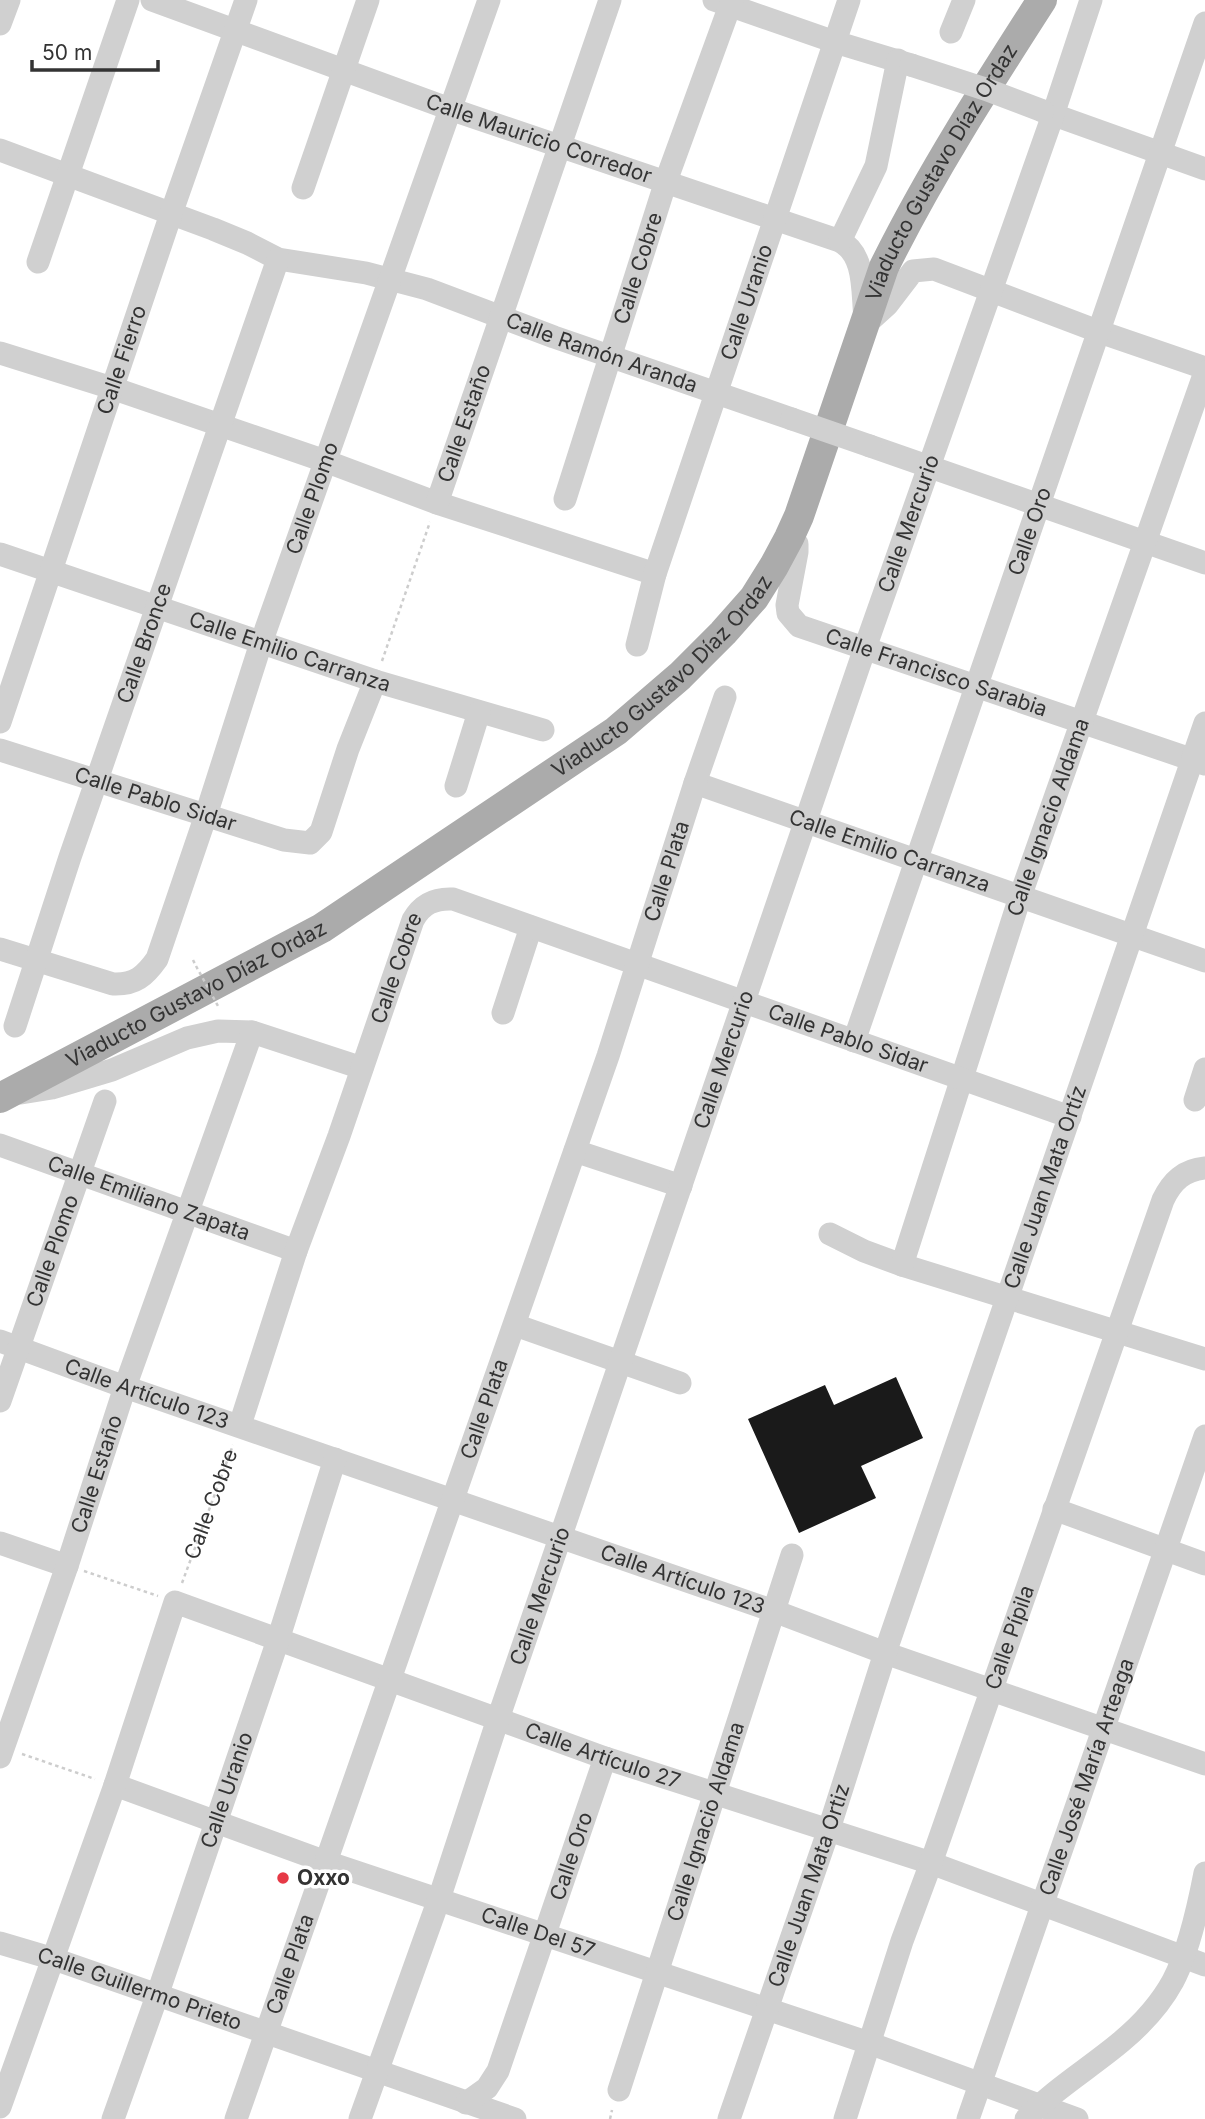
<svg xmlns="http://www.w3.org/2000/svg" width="1205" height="2119" viewBox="0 0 1205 2119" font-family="Inter,sans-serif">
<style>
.building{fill:#1a1a1a}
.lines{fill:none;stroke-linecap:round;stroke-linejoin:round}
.path{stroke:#cdcdcd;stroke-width:2.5;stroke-dasharray:3.5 3.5;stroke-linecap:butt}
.minor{stroke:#d0d0d0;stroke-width:23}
.major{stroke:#ababab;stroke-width:30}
.path-bridge{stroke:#cdcdcd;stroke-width:2.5;stroke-dasharray:3.5 3.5;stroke-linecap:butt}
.minor-bridge{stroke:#d0d0d0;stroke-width:23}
.poi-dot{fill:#e63946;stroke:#fff;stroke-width:2.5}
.labels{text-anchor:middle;stroke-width:7;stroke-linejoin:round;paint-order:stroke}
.street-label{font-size:21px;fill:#333;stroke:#fff}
.poi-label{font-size:21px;font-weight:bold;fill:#333;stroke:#fff;text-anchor:start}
</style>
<rect width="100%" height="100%" fill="#fff"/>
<!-- building -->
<polygon class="building" points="896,1377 923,1438 861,1466 876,1498 799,1533 748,1419 825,1385 834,1405"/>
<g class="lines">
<!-- path -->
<g class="path">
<polyline points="382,661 430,522"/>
<polyline points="193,960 196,966"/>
<polyline points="84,1571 158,1596"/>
<path id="s1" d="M182 1583 233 1445"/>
<polyline points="22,1754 95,1779"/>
<polyline points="610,2119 612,2110"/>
</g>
<!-- minor -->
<g class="minor">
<path id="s2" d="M152 0 450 109 840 241C866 255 862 292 865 318"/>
<polyline points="714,0 835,42 911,65"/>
<polyline points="0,24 9,0"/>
<polyline points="951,32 964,0"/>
<polyline points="1043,111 1205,169"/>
<path id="s3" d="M0 150 213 229 247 243 278 259 366 273 427 289 554 337 792 419"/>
<polyline points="303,188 368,0"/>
<polyline points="840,241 876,166 898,60"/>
<polyline points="38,262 128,0"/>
<polyline points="866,324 887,305 913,271 934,269 1100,332 1205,368"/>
<polyline points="0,353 112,388 325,461 437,503 655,574"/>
<polyline points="870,446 1205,563"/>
<path id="s4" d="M565 499 666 181 732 0"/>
<path id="s5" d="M437 503 610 0"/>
<path id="s6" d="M789 538 797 544V552L787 605 788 613 799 626 1205 764"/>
<path id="s7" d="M0 554 375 681 543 730"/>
<path id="s8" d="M637 645 655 574 849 0"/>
<path id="s9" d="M0 722 171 214 246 0"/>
<path id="s10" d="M0 750 284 840 310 843 321 832 348 749 375 681"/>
<path id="s11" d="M695 783 1205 961"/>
<polyline points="456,786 479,712"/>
<path id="s12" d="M0 949 113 984C135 985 145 976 157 959L206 815 261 643 489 0"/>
<polyline points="503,1013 531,927"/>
<path id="s13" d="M15 1026 70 857 278 259"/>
<path id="s14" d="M854 1041 1205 23"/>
<polyline points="21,1093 52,1088 112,1070 187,1038 218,1031 252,1032 362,1068"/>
<polyline points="1195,1100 1205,1069"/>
<path id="s15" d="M0 1145 296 1251"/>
<polyline points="575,1151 681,1186"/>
<polyline points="830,1234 864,1251 902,1265 1205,1359"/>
<path id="s16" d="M902 1265 1020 897 1205 372"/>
<polyline points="515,1325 680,1383"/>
<path id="s17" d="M0 1341 125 1387 774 1611 885 1653 1205 1764"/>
<path id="s18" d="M0 1401 105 1101"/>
<path id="s19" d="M240 1425 296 1251 339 1136 413 920C422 904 434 898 453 899L1070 1117"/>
<polyline points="1054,1509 1205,1564"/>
<polyline points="0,1543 67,1566"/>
<path id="s20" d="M0 1757 67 1566 125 1387 252 1032"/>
<path id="s21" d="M115 1785 326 1862 869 2043 1077 2119"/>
<path id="s22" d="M0 1943 54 1959 515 2119"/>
<path id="s23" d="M619 2090 792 1555"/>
<path id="s24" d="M466 2103 487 2088 498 2071 605 1758"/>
<path id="s25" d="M0 2107 115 1785 175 1602 605 1758 931 1863 1205 1965"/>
<path id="s26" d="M113 2119 157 1996 278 1640 335 1459"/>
<path id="s27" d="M236 2119 608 1056 695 783 725 697"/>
<path id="s28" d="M360 2119 439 1899 498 1719 865 648 1053 115 1091 0"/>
<path id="s29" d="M729 2119 829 1829 885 1653 1205 723"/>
<path id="s30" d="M845 2119 902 1941 931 1863 1163 1200C1172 1181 1184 1170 1205 1168"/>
<path id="s31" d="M968 2119 1205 1436"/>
<path d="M1026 2119C1054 2089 1090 2068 1122 2041 1141 2025 1161 2003 1173 1981 1188 1953 1199 1904 1205 1873"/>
</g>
<!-- major -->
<path class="major" id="s32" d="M0 1098 322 928 616 731 680 676 723 633 754 598 774 566 789 538 799 516 884 267C930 174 986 87 1042 0"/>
<!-- path-bridge -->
<polyline class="path-bridge" points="196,966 218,1006"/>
<!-- minor-bridge -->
<g class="minor-bridge">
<polyline points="911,65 985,89 1043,111"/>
<polyline points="792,419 870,446"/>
</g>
</g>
<!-- markers -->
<circle class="poi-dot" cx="283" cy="1878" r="7"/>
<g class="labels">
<!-- street labels -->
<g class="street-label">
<text dy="7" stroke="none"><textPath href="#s2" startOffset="411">Calle Mauricio Corredor</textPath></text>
<text dy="7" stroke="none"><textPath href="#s32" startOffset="1377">Viaducto Gustavo Díaz Ordaz</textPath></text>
<text dy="7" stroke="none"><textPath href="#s4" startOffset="242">Calle Cobre</textPath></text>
<text dy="7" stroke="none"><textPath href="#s8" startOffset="360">Calle Uranio</textPath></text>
<text dy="7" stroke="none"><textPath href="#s3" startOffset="637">Calle Ramón Aranda</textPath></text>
<text dy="7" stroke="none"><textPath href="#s9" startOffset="382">Calle Fierro</textPath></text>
<text dy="7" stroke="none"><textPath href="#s5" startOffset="84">Calle Estaño</textPath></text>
<text dy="7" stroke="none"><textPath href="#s12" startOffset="658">Calle Plomo</textPath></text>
<text dy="7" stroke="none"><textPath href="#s28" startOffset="1687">Calle Mercurio</textPath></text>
<text dy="7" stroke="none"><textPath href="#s14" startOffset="539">Calle Oro</textPath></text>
<text dy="7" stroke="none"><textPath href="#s13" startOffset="404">Calle Bronce</textPath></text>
<text dy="7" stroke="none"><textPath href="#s7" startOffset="306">Calle Emilio Carranza</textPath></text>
<text dy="7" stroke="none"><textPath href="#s6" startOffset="242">Calle Francisco Sarabia</textPath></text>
<text dy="7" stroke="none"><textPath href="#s32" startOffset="789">Viaducto Gustavo Díaz Ordaz</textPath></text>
<text dy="7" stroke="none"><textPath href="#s10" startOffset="163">Calle Pablo Sidar</textPath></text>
<text dy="7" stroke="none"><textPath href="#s16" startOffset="471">Calle Ignacio Aldama</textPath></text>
<text dy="7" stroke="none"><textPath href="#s11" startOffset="206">Calle Emilio Carranza</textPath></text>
<text dy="7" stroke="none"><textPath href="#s27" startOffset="1320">Calle Plata</textPath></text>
<text dy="7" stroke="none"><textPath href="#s19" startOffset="483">Calle Cobre</textPath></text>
<text dy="7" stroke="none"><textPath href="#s32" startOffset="222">Viaducto Gustavo Díaz Ordaz</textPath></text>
<text dy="7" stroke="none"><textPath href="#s19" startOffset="1001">Calle Pablo Sidar</textPath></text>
<text dy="7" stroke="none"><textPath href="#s28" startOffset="1120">Calle Mercurio</textPath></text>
<text dy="7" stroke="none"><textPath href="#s29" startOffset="984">Calle Juan Mata Ortíz</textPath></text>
<text dy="7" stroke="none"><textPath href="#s15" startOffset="158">Calle Emiliano Zapata</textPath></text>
<text dy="7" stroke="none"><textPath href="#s18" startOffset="159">Calle Plomo</textPath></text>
<text dy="7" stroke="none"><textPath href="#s17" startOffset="156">Calle Artículo 123</textPath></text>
<text dy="7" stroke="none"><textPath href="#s27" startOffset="752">Calle Plata</textPath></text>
<text dy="7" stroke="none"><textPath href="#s20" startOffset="299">Calle Estaño</textPath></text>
<text dy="7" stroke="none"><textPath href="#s1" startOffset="84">Calle Cobre</textPath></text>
<text dy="7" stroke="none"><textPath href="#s17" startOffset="723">Calle Artículo 123</textPath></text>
<text dy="7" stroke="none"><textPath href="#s28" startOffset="553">Calle Mercurio</textPath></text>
<text dy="7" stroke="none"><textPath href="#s30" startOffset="509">Calle Pípila</textPath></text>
<text dy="7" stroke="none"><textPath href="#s25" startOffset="989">Calle Artículo 27</textPath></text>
<text dy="7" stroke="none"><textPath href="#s31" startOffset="362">Calle José María Arteaga</textPath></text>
<text dy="7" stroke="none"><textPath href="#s26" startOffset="348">Calle Uranio</textPath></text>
<text dy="7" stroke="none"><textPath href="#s23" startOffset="282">Calle Ignacio Aldama</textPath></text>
<text dy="7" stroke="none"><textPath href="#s24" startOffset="273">Calle Oro</textPath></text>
<text dy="7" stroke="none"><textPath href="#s29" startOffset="247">Calle Juan Mata Ortiz</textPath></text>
<text dy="7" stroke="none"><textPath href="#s21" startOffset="448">Calle Del 57</textPath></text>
<text dy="7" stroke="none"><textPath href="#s27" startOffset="164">Calle Plata</textPath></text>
<text dy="7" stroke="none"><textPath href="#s22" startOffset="147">Calle Guillermo Prieto</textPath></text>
</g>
<!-- poi labels -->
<g class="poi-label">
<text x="297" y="1885">Oxxo</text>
</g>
</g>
<!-- scale -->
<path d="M32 60v10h126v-10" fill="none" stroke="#333333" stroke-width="3.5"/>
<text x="42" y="60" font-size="21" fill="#333333" stroke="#ffffff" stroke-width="5" paint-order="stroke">50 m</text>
</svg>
